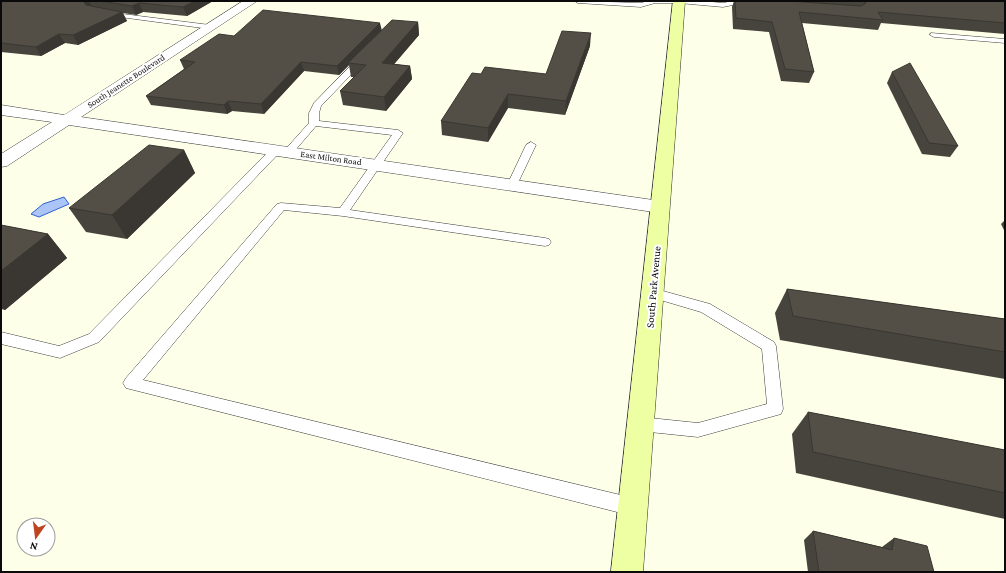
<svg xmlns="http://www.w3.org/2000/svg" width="1006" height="573" viewBox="0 0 1006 573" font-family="'Crimson Pro',serif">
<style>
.water{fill:#abc5f8;stroke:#3062d1}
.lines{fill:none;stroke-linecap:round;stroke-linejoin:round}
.lane-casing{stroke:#3d3d3d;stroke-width:1}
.street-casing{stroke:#3d3d3d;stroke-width:1}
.secondary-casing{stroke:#2c2c2c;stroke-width:1}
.lane{fill:#fff;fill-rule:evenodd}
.street{fill:#fff;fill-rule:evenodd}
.secondary{fill:#eeffa3;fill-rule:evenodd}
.wall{fill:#47443d}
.shaded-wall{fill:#3a3732}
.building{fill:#534f47;stroke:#3a3732}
.labels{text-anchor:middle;stroke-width:4;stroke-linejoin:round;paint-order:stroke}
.far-street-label{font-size:9px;fill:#0a0a0a;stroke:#fff}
.street-label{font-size:11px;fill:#0a0a0a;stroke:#fff}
</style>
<rect width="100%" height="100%" fill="#fdffe8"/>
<!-- water -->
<polygon class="water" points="64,197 69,204 39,217 31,214 43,204"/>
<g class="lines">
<defs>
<g id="lane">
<polygon points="575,1 641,3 648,1 701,1 723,3 733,1 751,2 754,4 751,6 733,5 723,7 679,3 655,3 641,7 578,3"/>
<polygon points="107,12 210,25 214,27 210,29 105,15 105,13"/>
<polygon points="931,33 1005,39 1005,43 934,37 930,35"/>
<polygon points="360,56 366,56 367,58 321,106 319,113 319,121 398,130 403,133 350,210 545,238 549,239 551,242 549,245 545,246 343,216 284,210 143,380 633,498 639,501 642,507 639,513 633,516 126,388 123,383 126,378 277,204 281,203 340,208 392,135 316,126 292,154 288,155 283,152 309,123 309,113 314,103"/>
<polygon points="531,142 536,145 517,185 516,187 508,187 507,185 526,145"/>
<polygon points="276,147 281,150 280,152 99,342 60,358 1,344 1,332 59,346 89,334 272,148"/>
<polygon points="652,288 710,304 774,342 776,346 783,409 781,414 698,437 640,431 634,429 632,424 634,419 640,417 698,423 767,404 762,349 701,312 647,296 645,293 647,290"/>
</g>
<polygon id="street" points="243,1 257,1 81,117 660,201 667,203 669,207 667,211 660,213 69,125 7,166 1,167 1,154 52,122 1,115 1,105 64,115"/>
<polygon id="secondary" points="673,1 685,1 643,572 611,572"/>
</defs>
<!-- lane casing -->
<use href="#lane" class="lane-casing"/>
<!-- street casing -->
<use href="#street" class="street-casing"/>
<!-- secondary casing -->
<use href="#secondary" class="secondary-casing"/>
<!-- lane -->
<use href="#lane" class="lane"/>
<!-- street -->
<use href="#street" class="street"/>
<!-- secondary -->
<use href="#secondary" class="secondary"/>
</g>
<!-- wall -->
<g class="wall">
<polygon points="1,1 213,1 187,16 143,12 136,15 123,13 127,21 78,45 65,43 41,56 1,52"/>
<polygon points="734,1 1005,1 1005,34 881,23 878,30 802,23 814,72 809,83 781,81 769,32 733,29 732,7"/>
<polygon points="418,22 419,35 394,64 410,66 412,79 386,111 343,105 340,91 354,77 351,77 349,65 339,75 304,71 264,114 232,111 227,114 151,105 146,96 184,69 180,60 234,36 381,30"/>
<polygon points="590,46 565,115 508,108 488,142 442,135 441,121 481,74 546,74"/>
<polygon points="892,72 958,146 950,157 922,154 887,83"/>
<polygon points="184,150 195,173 127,239 86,232 69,208"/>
<polygon points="1005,220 1005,232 1001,224"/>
<polygon points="1,225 48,234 67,258 5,310 1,309"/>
<polygon points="787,289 1005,319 1005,379 780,340 775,313"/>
<polygon points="808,412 1005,450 1005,519 796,473 792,434"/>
<polygon points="813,531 882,547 894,538 934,572 808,572 804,540"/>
</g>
<!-- shaded-wall -->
<g class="shaded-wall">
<polygon points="85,1 89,1 92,8 89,11 84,2"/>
<polygon points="195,1 213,1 187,16 183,7"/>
<polygon points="139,3 143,12 136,15 132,6"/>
<polygon points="122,12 127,21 78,45 73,35"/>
<polygon points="418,22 419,35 384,76 382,63"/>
<polygon points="380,23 382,31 348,63 349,65 339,75 337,66"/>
<polygon points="591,33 590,46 565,115 566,101"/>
<polygon points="59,34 65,43 41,56 36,47"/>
<polygon points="301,62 304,71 264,114 261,104"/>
<polygon points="410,66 412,79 386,111 384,97"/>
<polygon points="508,94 508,108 488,142 488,128"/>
<polygon points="228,101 232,111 227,114 224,105"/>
<polygon points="184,150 195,173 127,239 112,215"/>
<polygon points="48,234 67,258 5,310 1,306 1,271"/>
</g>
<!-- building -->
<g class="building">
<polygon points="1,1 85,1 84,2 86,5 122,12 73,35 59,34 36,47 1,43"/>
<polygon points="100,1 195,1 183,7 139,3 132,6"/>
<polygon points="735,1 789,1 861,6 866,3 863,1 1005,1 1005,23 878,12 883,20 799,12 814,72 785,69 772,22 736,18"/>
<polygon points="263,10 380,23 337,66 301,62 261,104 228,101 224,105 146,96 195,62 180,60 219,34 234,36"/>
<polygon points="392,20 418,22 382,63 410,66 384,97 340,91 366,65 348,63"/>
<polygon points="562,31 591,33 566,101 508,94 488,128 441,121 472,73 481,74 485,67 546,74"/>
<polygon points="910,63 958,146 929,143 892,72"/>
<polygon points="149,145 184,150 112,215 69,208"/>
<polygon points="1,225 48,234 1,271"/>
<polygon points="787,289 1005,319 1005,352 793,316"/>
<polygon points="808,412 1005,450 1005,493 813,452"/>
<polygon points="813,531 892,550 894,538 927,546 934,572 819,572"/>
</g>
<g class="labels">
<!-- far-street labels -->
<g class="far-street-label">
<text transform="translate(126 81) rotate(-33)" y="3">South Jeanette Boulevard</text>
<text transform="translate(331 158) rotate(8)" y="3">East Milton Road</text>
</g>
<!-- street labels -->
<g class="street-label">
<text transform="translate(653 287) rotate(-85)" y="4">South Park Avenue</text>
</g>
</g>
<!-- border -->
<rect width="1006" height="573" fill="none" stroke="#0a0a0a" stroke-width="4"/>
<!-- north arrow -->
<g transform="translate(36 537) rotate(194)"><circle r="19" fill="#ffffff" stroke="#9d9d9d"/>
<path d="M0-3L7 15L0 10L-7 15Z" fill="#bd4620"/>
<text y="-6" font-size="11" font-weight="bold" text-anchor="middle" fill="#0a0a0a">N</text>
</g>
</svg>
